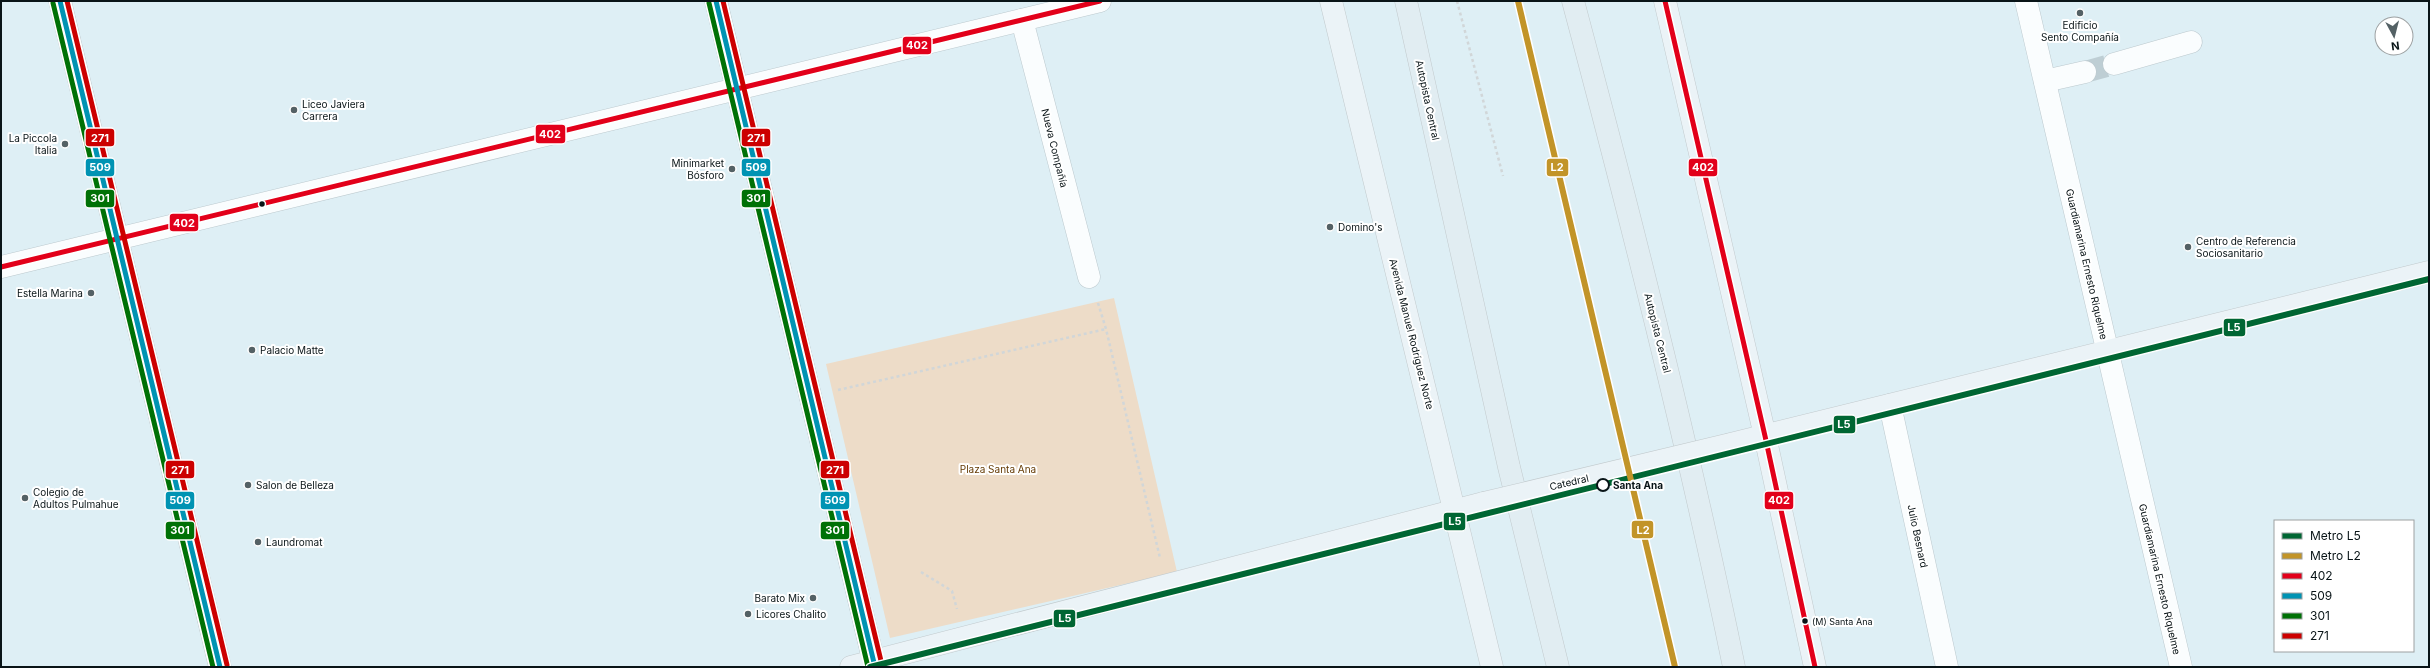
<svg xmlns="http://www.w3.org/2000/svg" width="2430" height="668" viewBox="0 0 2430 668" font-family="Inter,sans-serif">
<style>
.green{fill:#eddcc8}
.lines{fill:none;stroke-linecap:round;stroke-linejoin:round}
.minor-tunnel{stroke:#beced4;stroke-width:22;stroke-dasharray:22 11;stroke-linecap:butt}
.minor-casing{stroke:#bcc9ce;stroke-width:23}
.major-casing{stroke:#c2cacd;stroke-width:23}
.highway-casing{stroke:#c2cacd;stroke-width:23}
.path{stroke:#d1d6d8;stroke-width:2.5;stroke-dasharray:3 3;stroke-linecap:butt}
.minor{stroke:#fafdfe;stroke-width:22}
.major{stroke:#ebf3f7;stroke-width:22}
.highway{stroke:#e1edf2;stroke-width:22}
.major-bridge-casing{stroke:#c2cacd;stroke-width:23;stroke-linecap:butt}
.major-bridge{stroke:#ebf3f7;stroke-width:22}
.bus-1-casing{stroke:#fff;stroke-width:8}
.bus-2-casing{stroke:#fff;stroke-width:8}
.bus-3-casing{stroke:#fff;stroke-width:8}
.bus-4-casing{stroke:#fff;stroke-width:8}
.bus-1{stroke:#e2001a;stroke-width:5}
.bus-2{stroke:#0093b3;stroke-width:5}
.bus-3{stroke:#007106;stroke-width:5}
.bus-4{stroke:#c00;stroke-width:5}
.metro-1-casing{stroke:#fff;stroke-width:9}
.metro-2-casing{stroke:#fff;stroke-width:9}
.metro-1{stroke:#063;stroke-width:6}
.metro-2{stroke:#c29428;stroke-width:6}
.poi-dot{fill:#546165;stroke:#fff;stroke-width:1.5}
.bus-dot{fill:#091417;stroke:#fff;stroke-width:1.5}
.stop-dot{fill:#fff;stroke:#091417;stroke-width:2}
.labels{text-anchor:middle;stroke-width:4;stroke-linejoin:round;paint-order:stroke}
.bus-label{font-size:9px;fill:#091417;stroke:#fff;text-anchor:start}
.poi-label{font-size:10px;fill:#091417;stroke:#fff;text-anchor:start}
.street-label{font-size:10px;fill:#091417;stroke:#fff}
.park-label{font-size:10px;fill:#653b04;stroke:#fff}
.stop-label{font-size:10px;font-weight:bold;fill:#091417;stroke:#fff;text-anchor:start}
.line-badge{stroke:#fff;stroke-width:1.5}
.badge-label{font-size:11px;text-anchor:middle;font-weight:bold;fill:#fff}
</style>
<rect width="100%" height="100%" fill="#deeff5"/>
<!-- green -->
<polygon class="green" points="1114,298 1177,572 890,638 826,364"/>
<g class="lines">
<!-- minor-tunnel -->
<polyline class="minor-tunnel" points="2085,72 2114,64"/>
<defs>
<g id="minor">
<polyline points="716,1 875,667"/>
<polyline points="2026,1 2181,667"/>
<polyline points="1022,20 1089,277"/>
<polyline points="2114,64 2191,42"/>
<polyline points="2045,81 2085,72"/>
<polyline points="1,267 1100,1"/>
<polyline points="1890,405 1947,667"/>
</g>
<g id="major">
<polyline points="60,1 220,667"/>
<polyline points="1331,1 1492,667"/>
<polyline points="1665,1 1765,436 1815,667"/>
<polyline points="1731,444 2429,272"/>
<polyline points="851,667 1484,503"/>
</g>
<g id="highway">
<polyline points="1406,1 1509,467 1558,667"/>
<path d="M1573 1C1632 222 1688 443 1734 667"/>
</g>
</defs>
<!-- minor casing -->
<use href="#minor" class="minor-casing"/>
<!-- major casing -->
<use href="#major" class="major-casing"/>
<!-- highway casing -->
<use href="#highway" class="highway-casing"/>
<!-- path -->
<g class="path">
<polyline points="1457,1 1503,176"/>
<polyline points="1098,303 1106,329 1160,558"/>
<polyline points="838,390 1106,329"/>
<polyline points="921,572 952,591 957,609"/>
</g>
<!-- minor -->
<use href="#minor" class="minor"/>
<!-- major -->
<use href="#major" class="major"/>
<!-- highway -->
<use href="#highway" class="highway"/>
<defs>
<polyline id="major-bridge" points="1484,503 1731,444"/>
</defs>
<!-- major-bridge casing -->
<use href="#major-bridge" class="major-bridge-casing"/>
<!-- major-bridge -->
<use href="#major-bridge" class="major-bridge"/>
<defs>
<g id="bus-1">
<polyline points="1665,1 1765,436 1815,667"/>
<polyline points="1,267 1100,1"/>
</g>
<g id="bus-2">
<polyline points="60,1 220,667"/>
<polyline points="716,1 875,667"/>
</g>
<g id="bus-3">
<polyline points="53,3 213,667"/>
<polyline points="709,3 868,667"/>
</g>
<g id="bus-4">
<polyline points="67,1 227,665"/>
<polyline points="723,1 882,665"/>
</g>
</defs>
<!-- bus-1 casing -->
<use href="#bus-1" class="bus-1-casing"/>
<!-- bus-2 casing -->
<use href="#bus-2" class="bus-2-casing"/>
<!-- bus-3 casing -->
<use href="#bus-3" class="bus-3-casing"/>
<!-- bus-4 casing -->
<use href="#bus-4" class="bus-4-casing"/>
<!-- bus-1 -->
<use href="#bus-1" class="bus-1"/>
<!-- bus-2 -->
<use href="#bus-2" class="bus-2"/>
<!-- bus-3 -->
<use href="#bus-3" class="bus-3"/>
<!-- bus-4 -->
<use href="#bus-4" class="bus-4"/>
<defs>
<polyline id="metro-1" points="870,667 2429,279"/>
<polyline id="metro-2" points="1518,1 1675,667"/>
</defs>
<!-- metro-1 casing -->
<use href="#metro-1" class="metro-1-casing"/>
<!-- metro-2 casing -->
<use href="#metro-2" class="metro-2-casing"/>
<!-- metro-1 -->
<use href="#metro-1" class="metro-1"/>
<!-- metro-2 -->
<use href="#metro-2" class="metro-2"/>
</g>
<!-- markers -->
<g class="poi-dot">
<circle cx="2080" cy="13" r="4"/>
<circle cx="294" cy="110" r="4"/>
<circle cx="65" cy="144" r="4"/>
<circle cx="732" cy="169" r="4"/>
<circle cx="1330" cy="227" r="4"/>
<circle cx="2188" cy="247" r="4"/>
<circle cx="91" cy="293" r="4"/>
<circle cx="252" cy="350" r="4"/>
<circle cx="248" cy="485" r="4"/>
<circle cx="25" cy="498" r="4"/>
<circle cx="258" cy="542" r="4"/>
<circle cx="813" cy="598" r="4"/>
<circle cx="748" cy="614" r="4"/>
</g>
<g class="bus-dot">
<circle cx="262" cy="204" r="3.5"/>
<circle cx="1805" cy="621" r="3.5"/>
</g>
<circle class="stop-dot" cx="1603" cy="485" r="6"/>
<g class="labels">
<!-- bus labels -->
<g class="bus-label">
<text x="1812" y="625">(M) Santa Ana</text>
</g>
<!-- poi labels -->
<g class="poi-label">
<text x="2080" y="29" text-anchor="middle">Edificio<tspan x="2080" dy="12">Sento Compañía</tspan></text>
<text x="302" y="108">Liceo Javiera<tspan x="302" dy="12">Carrera</tspan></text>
<text x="57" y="142" text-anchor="end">La Piccola<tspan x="57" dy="12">Italia</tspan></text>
<text x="724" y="167" text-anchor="end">Minimarket<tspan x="724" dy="12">Bósforo</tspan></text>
<text x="1338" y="231">Domino's</text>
<text x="2196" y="245">Centro de Referencia<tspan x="2196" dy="12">Sociosanitario</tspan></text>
<text x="83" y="297" text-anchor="end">Estella Marina</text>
<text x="260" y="354">Palacio Matte</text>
<text x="256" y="489">Salon de Belleza</text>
<text x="33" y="496">Colegio de<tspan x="33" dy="12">Adultos Pulmahue</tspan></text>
<text x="266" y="546">Laundromat</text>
<text x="805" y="602" text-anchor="end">Barato Mix</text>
<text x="756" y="618">Licores Chalito</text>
</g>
<!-- street labels -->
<g class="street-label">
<text transform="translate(1428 100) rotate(78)" y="4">Autopista Central</text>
<text transform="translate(1055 148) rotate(76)" y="4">Nueva Compañía</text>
<text transform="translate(2087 264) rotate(77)" y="4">Guardiamarina Ernesto Riquelme</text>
<text transform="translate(1658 333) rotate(76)" y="4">Autopista Central</text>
<text transform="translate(1412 334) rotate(76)" y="4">Avenida Manuel Rodríguez Norte</text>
<text transform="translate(1569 482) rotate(-13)" y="4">Catedral</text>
<text transform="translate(1918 536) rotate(78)" y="4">Julio Besnard</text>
<text transform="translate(2160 579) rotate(77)" y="4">Guardiamarina Ernesto Riquelme</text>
</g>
<!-- park labels -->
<g class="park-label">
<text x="998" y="473">Plaza Santa Ana</text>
</g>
<!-- stop labels -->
<g class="stop-label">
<text x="1613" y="489">Santa Ana</text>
</g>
</g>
<g class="line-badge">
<rect x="902" y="36" width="30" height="19" rx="4" fill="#e2001a"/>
<rect x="535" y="124" width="31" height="20" rx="4" fill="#e2001a"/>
<rect x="741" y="128" width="30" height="19" rx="4" fill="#c00"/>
<rect x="85" y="128" width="30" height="19" rx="4" fill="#c00"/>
<rect x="1688" y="158" width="30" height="19" rx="4" fill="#e2001a"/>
<rect x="85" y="158" width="30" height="19" rx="4" fill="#0093b3"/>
<rect x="741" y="158" width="30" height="19" rx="4" fill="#0093b3"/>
<rect x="1546" y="158" width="23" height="19" rx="4" fill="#c29428"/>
<rect x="85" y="189" width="30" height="19" rx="4" fill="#007106"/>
<rect x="741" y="189" width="30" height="19" rx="4" fill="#007106"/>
<rect x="169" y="213" width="30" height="19" rx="4" fill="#e2001a"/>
<rect x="2223" y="318" width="23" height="19" rx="4" fill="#063"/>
<rect x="1833" y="415" width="23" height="19" rx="4" fill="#063"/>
<rect x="820" y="460" width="30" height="19" rx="4" fill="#c00"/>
<rect x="165" y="460" width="30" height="19" rx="4" fill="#c00"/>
<rect x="1764" y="491" width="30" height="19" rx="4" fill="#e2001a"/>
<rect x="820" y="491" width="30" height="19" rx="4" fill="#0093b3"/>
<rect x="165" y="491" width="30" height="19" rx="4" fill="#0093b3"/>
<rect x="1443" y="512" width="23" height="19" rx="4" fill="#063"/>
<rect x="1631" y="520" width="23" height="19" rx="4" fill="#c29428"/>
<rect x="165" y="521" width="30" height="19" rx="4" fill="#007106"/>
<rect x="820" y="521" width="30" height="19" rx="4" fill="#007106"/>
<rect x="1053" y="609" width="23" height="19" rx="4" fill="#063"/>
</g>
<g class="badge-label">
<text x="917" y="49">402</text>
<text x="550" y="138">402</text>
<text x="756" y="142">271</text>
<text x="100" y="142">271</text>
<text x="1703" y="171">402</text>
<text x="100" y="171">509</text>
<text x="756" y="171">509</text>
<text x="1557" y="171">L2</text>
<text x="100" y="202">301</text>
<text x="756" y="202">301</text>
<text x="184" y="227">402</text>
<text x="2234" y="331">L5</text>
<text x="1844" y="428">L5</text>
<text x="835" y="474">271</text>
<text x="180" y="474">271</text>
<text x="1779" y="504">402</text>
<text x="835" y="504">509</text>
<text x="180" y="504">509</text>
<text x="1455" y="525">L5</text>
<text x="1643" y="534">L2</text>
<text x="180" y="534">301</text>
<text x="835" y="534">301</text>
<text x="1065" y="622">L5</text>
</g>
<!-- border -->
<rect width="2430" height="668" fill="none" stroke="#091417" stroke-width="4"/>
<!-- legend -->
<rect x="2274" y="520" width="140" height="132" fill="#ffffff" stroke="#9da1a2"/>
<rect x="2282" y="533" width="20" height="6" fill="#006633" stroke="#9da1a2"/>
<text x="2310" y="540" font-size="12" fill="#091417">Metro L5</text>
<rect x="2282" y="553" width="20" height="6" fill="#c29428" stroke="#9da1a2"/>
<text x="2310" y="560" font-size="12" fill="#091417">Metro L2</text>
<rect x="2282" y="573" width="20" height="6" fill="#e2001a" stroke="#9da1a2"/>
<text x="2310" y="580" font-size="12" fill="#091417">402</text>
<rect x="2282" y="593" width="20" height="6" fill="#0093b3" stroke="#9da1a2"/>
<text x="2310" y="600" font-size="12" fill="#091417">509</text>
<rect x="2282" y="613" width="20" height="6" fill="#007106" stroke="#9da1a2"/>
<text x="2310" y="620" font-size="12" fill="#091417">301</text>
<rect x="2282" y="633" width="20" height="6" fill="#cc0000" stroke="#9da1a2"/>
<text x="2310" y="640" font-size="12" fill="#091417">271</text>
<!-- north arrow -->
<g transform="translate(2394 36) rotate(173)"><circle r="19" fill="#ffffff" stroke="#9da1a2"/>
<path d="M0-3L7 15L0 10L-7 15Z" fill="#546165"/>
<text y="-6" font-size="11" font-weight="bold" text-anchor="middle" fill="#091417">N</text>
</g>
</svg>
